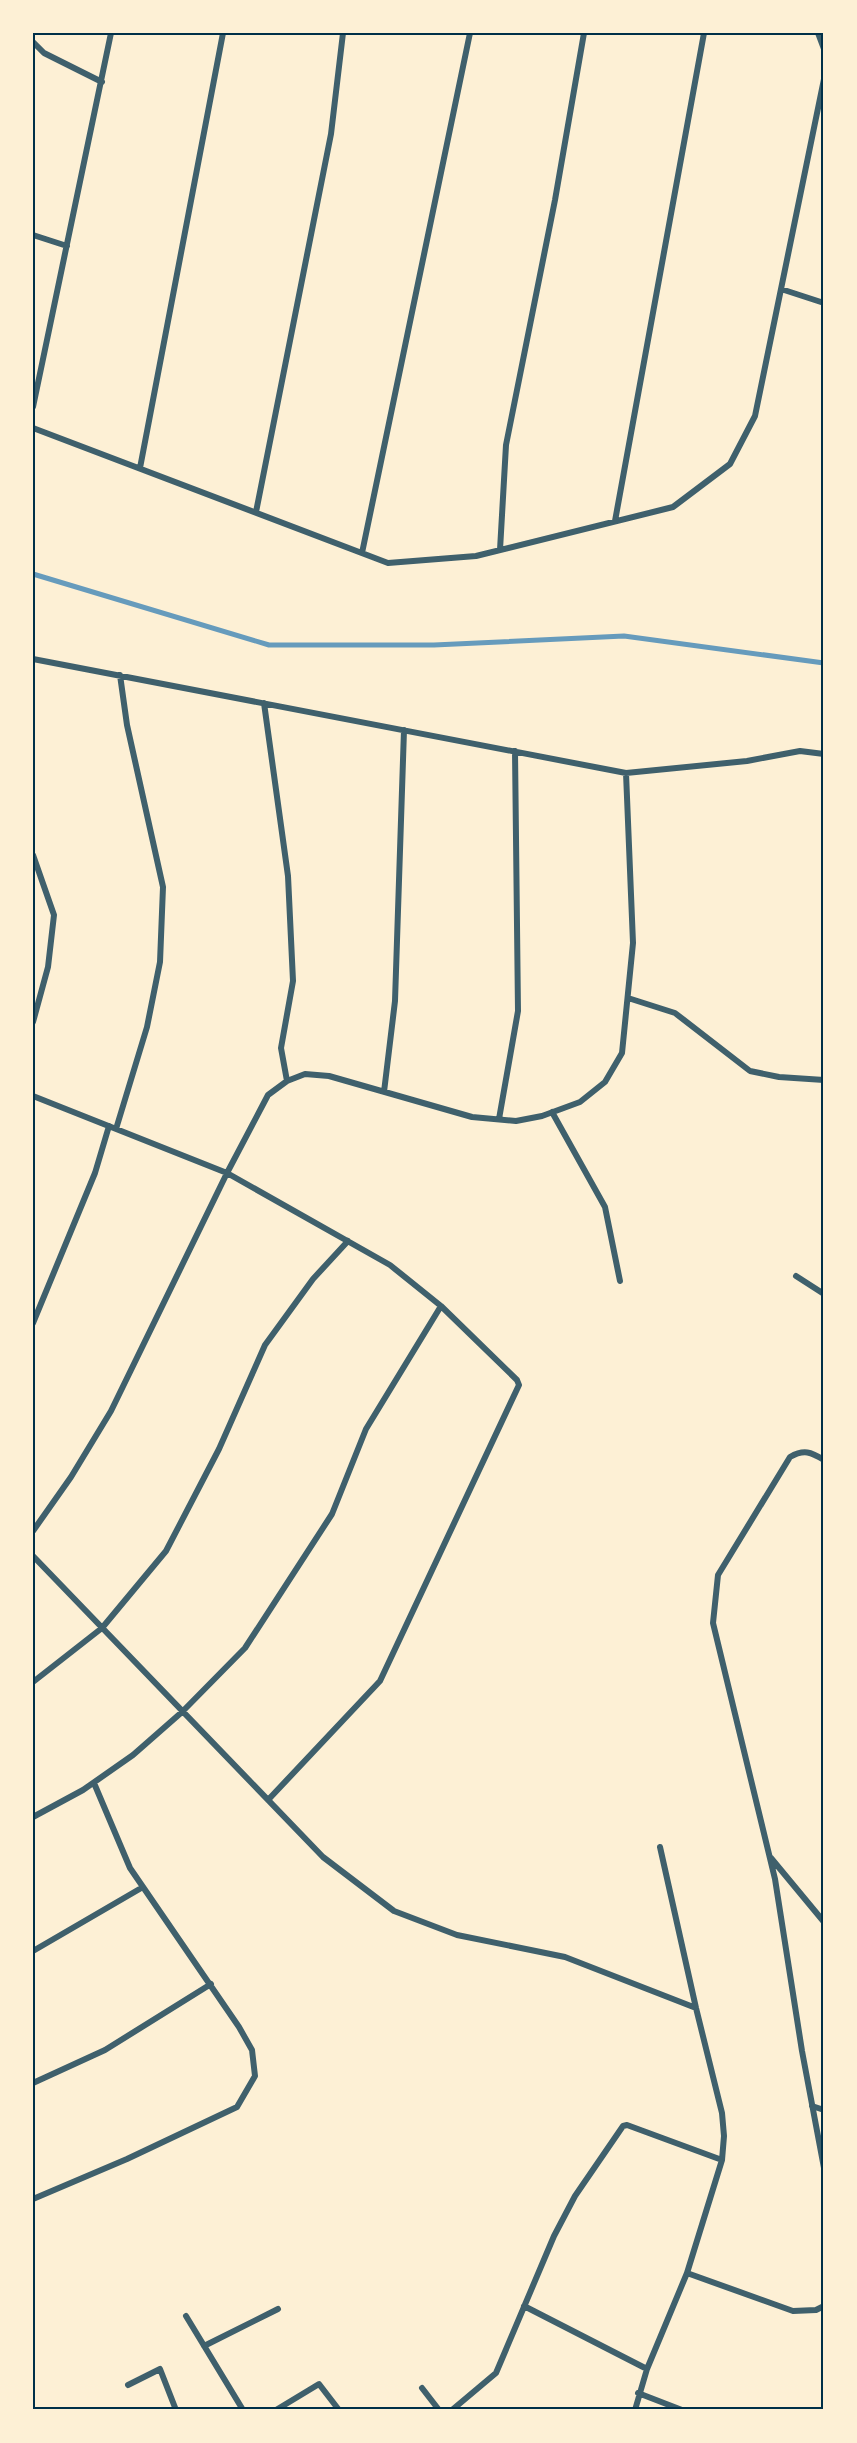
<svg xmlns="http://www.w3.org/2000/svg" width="857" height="2443" font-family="'Noto Sans',sans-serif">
  <rect width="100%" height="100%" fill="#fdf0d5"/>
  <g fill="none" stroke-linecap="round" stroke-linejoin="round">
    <path stroke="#669bbc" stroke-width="5" d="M33 574 269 645H434L624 636 824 663"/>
    <path stroke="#3f606c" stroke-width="6" d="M818 33 824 49
      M33 42 44 53 102 82
      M33 235 67 246
      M781 289 824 303
      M33 407 111 33
      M33 428 388 563 476 556 673 507 730 464 755 416 824 79
      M140 468 223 33
      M256 512 331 134 343 33
      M615 521 704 33
      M500 550 506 445 555 200 584 33
      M362 553 470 33
      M33 659 626 773 747 761 800 751 824 754
      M264 703 288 876 293 981 281 1048 287 1081
      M33 855 54 915 48 967 33 1022
      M628 998 675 1013 750 1071 779 1077 824 1080
      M384 1092 395 1001 404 730
      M33 1096 227 1173 390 1265 441 1306 517 1380 519 1385 380 1681 268 1800
      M552 1112 605 1207 620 1281
      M499 1119 518 1011 515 751
      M116 1129 147 1027 160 962 163 887 127 725 120 675
      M796 1276 824 1294
      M33 1323 95 1173 109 1126
      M824 1460C811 1452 804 1449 790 1457L718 1575 713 1623 775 1879 802 2051 824 2168
      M33 1531 71 1477 111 1411 227 1173 268 1095 287 1081 305 1074 329 1076 472 1117 516 1121 542 1116 580 1102 605 1082 622 1053 633 943 626 773
      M33 1556 323 1857 394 1911 457 1935 565 1957 696 2008
      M33 1682 102 1628 166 1551 219 1449 265 1345 313 1279 348 1241
      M33 1817 83 1790 133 1755 182 1712 245 1648 332 1514 366 1429 441 1306
      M771 1858 824 1922
      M33 1951 143 1887
      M33 2083 105 2050 211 1984
      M812 2106 824 2110
      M33 2199 127 2159 237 2107 255 2076 252 2050 239 2027 130 1868 94 1783
      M687 2273 793 2311 816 2310 824 2306
      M524 2306 647 2369
      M186 2316 243 2410
      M204 2346 278 2309
      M128 2385 160 2369 176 2410
      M422 2388 439 2410
      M638 2393 682 2410
      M276 2410 319 2384 339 2410
      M452 2410 496 2373 554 2236 575 2196 623 2126 627 2125 722 2160
      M635 2410 647 2369 687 2273 722 2160 724 2136 722 2113 696 2008 660 1847"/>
  </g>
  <rect width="857" height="2443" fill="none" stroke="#fdf0d5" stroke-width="69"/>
  <rect x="34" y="34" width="788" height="2374" fill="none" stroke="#003049" stroke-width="2"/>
</svg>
